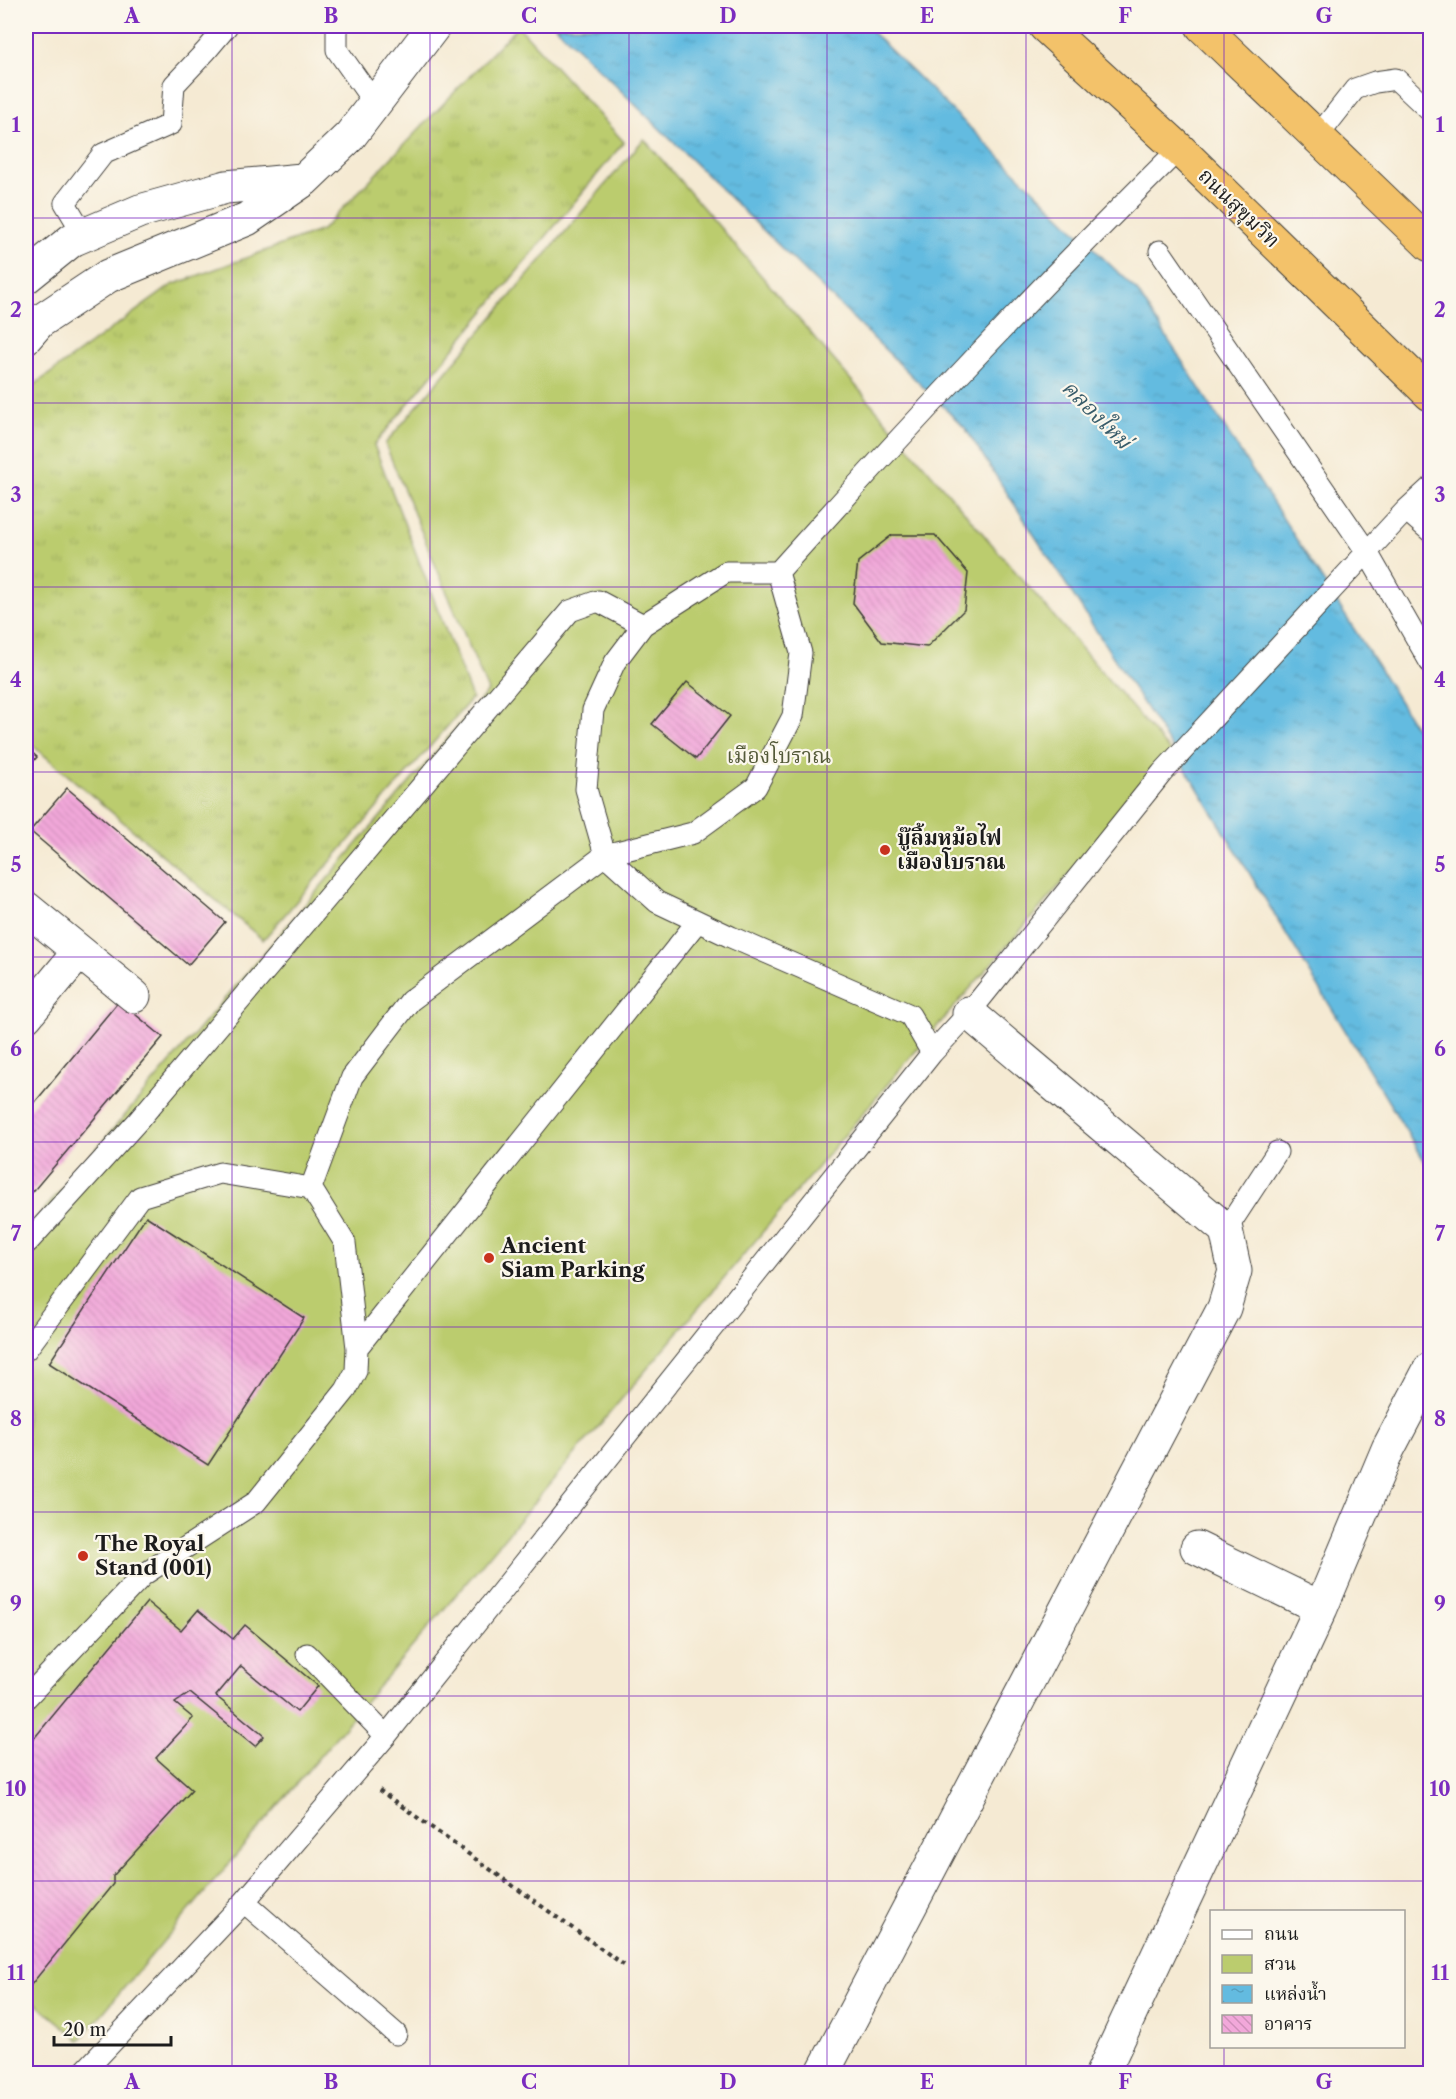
<svg xmlns="http://www.w3.org/2000/svg" width="1456" height="2099" font-family="'Libre Caslon Text','Noto Serif Thai',serif">
  <defs>
    <pattern id="grass-tufts" width="24" height="20" patternUnits="userSpaceOnUse" patternTransform="scale(1.5)"><rect width="24" height="20" fill="#bbcc6e"/><path d="M3 7l-1-3M5 7V3M7 7l1-3M15 17l-1-3M17 17v-4M19 17l1-3" fill="none" stroke="#a0af5f"/></pattern>
    <pattern id="water-ripples" width="26" height="14" patternUnits="userSpaceOnUse" patternTransform="scale(1.5)"><rect width="26" height="14" fill="#63bbe0"/><path d="M2 4q2-2 4 0t4 0M15 11q2-2 4 0t4 0" fill="none" stroke="#55a0c0"/></pattern>
    <pattern id="building-back-hatch" width="6" height="6" patternUnits="userSpaceOnUse" patternTransform="scale(1.5)"><rect width="6" height="6" fill="#f2a8da"/><path d="M-1 5l2 2M0 0l6 6M5-1l2 2" fill="none" stroke="#cf90ba"/></pattern>
  </defs>
  <rect width="100%" height="100%" fill="#fbf7ec"/>
  <filter id="ink" filterUnits="userSpaceOnUse"><feTurbulence type="fractalNoise" baseFrequency=".0167" numOctaves="2"/><feDisplacementMap in="SourceGraphic" scale="12" xChannelSelector="R" yChannelSelector="G"/><feConvolveMatrix kernelMatrix="1 2 1 2 8 2 1 2 1" color-interpolation-filters="sRGB"/></filter>
  <filter id="wash" filterUnits="userSpaceOnUse"><feTurbulence type="fractalNoise" baseFrequency=".008" numOctaves="4" result="noise"/><feDisplacementMap in="SourceGraphic" scale="24" xChannelSelector="R" yChannelSelector="G"/><feGaussianBlur stdDeviation="1.35" result="paint"/><feColorMatrix in="noise" values="0 0 0 0 0 0 0 0 0 0 0 0 0 0 0 0 0 1.4 0 .05"/><feComposite in="paint" operator="in"/></filter>
  <g filter="url(#wash)">
    <rect width="100%" height="100%" fill="#f5ead3"/>
    <path fill="url(#grass-tufts)" stroke="#6c7445" stroke-width="1.5" d="M518 26 624 142 374 445 472 698 263 940 26 740V391L172 285 322 230Z"/>
    <path fill="#bbcc6e" stroke="#6c7445" stroke-width="1.5" d="M644 139 1173 755 908 1060 80 2040 26 1995V1231L488 691 385 444Z"/>
    <path fill="url(#water-ripples)" stroke="#406c7e" stroke-width="1.5" d="M555 26H866L1137 291 1379 668 1430 751V1170L1194 782 965 428Z"/>
    <g id="blocks">
      <path fill="url(#building-back-hatch)" d="M892 535H935L968 573 964 610 927 647 882 642 853 603 858 562Z
        M687 682 730 716 696 759 652 724Z
        M26 747 37 757 26 770Z
        M67 788 225 922 188 965 30 831Z
        M119 1001 163 1037 30 1195 26 1191V1113Z
        M146 1216 304 1318 208 1465 49 1363Z
        M147 1602 181 1630 198 1610 233 1639 245 1625 318 1686 297 1712 241 1666 216 1696 264 1736 255 1746 190 1693 175 1703 193 1718 156 1758 192 1790 113 1876V1884L26 1991V1748Z"/>
    </g>
  </g>
  <g filter="url(#ink)">
    <use href="#blocks" fill-opacity="0" stroke="#3d3b37" stroke-width="1.5"/>
    <g fill="none" stroke-linecap="round" stroke-linejoin="round">
      <g stroke="#3d3b37" stroke-width="23">
        <path id="lane" d="M337 26V50L375 104
          M1318 136 1355 89 1375 82 1396 79 1430 111
          M84 235 65 203 103 154 171 124 174 85 206 51 227 26
          M1160 251 1367 552 1430 662
          M1406 510 1430 531
          M932 1053 910 1015 731 937 657 902 605 855 586 789 593 710 615 662 643 625 726 572H778C908 427 1040 286 1179 149
          M311 1188 352 1077 410 1001 605 855 693 833 756 787 793 716 801 653 778 572
          M1226 1230 1277 1152
          M28 1242 138 1121 570 611 598 601 643 625
          M357 1348 697 922
          M26 1350 140 1197 220 1173 311 1188 345 1243 357 1348 356 1371 346 1390 256 1502 143 1575 26 1698
          M307 1654 386 1736
          M244 1902 396 2034
          M82 2074 244 1902 386 1736 932 1053 969 1013 1162 773 1406 510 1430 488"/>
      </g>
      <g stroke="#3d3b37" stroke-width="35">
        <path id="street" d="M26 277 72 240 140 211 226 187 302 180
          M26 337 39 322 108 276 247 219 304 180 350 136 434 26
          M26 908 134 996
          M26 1016 79 952
          M1197 1548 1321 1608
          M822 2074 1224 1308 1235 1271 1226 1230 969 1013
          M1102 2074 1321 1608 1388 1449 1430 1369"/>
      </g>
      <g stroke="#3d3b37" stroke-width="35">
        <path id="highway" d="M1045 26 1179 149 1430 394
          M1202 26 1430 245"/>
      </g>
      <path stroke="#3d3b37" stroke-width="4" stroke-dasharray="4.5 4.5" stroke-linecap="butt" d="M379 1790 624 1965"/>
      <use href="#lane" stroke="#fff" stroke-width="21"/>
      <use href="#street" stroke="#fff" stroke-width="33"/>
      <use href="#highway" stroke="#f3c26a" stroke-width="33"/>
    </g>
  </g>
  <path fill="none" stroke="#7b2cbf" stroke-width="1.5" stroke-opacity="0.55" d="M232 26V2074M430 26V2074M629 26V2074M827 26V2074M1026 26V2074M1224 26V1912M26 218H1430M26 403H1430M26 587H1430M26 772H1430M26 957H1430M26 1142H1430M26 1327H1430M26 1512H1430M26 1696H1430M26 1881H1430M1224 2046V2074"/>
  <g fill="#c8321e" stroke="#fbf7ec" stroke-width="2">
    <circle cx="885" cy="850" r="6"/>
    <circle cx="489" cy="1258" r="6"/>
    <circle cx="83" cy="1556" r="6"/>
  </g>
  <g text-anchor="middle" stroke-width="4.5" stroke-linejoin="round" paint-order="stroke">
    <g font-size="21" fill="#1c1c1c" stroke="#fbf7ec">
      <text transform="translate(1239 208) rotate(44)" y="7">ถนนสุขุมวิท</text>
    </g>
    <g font-size="21" fill="#545a39" stroke="#fbf7ec">
      <text x="779" y="763">เมืองโบราณ</text>
    </g>
    <g font-size="21" font-weight="bold" fill="#1c1c1c" stroke="#fbf7ec" text-anchor="start">
      <text x="897" y="845">บู๊ลิ้มหม้อไฟ<tspan x="897" dy="24">เมืองโบราณ</tspan></text>
      <text x="501" y="1253">Ancient<tspan x="501" dy="24">Siam Parking</tspan></text>
      <text x="95" y="1551">The Royal<tspan x="95" dy="24">Stand (001)</tspan></text>
    </g>
    <g font-size="22" font-style="italic" fill="#385c6a" stroke="#fbf7ec">
      <text transform="translate(1097 414) rotate(45)" y="8">คลองใหม่</text>
    </g>
  </g>
  <rect width="1456" height="2099" fill="none" stroke="#fbf7ec" stroke-width="66"/>
  <rect x="1210" y="1910" width="195" height="138" fill="#fbf7ec" stroke="#a29f99" stroke-width="1.5"/>
  <rect x="1222" y="1930" width="30" height="9" fill="#ffffff" stroke="#a29f99" stroke-width="1.5"/>
  <text x="1264" y="1940" font-size="18" fill="#1c1c1c">ถนน</text>
  <rect x="1222" y="1955" width="30" height="18" fill="#bbcc6e" stroke="#a29f99" stroke-width="1.5"/>
  <text x="1264" y="1970" font-size="18" fill="#1c1c1c">สวน</text>
  <rect x="1222" y="1985" width="30" height="18" fill="url(#water-ripples)" stroke="#a29f99" stroke-width="1.5"/>
  <text x="1264" y="2000" font-size="18" fill="#1c1c1c">แหล่งน้ำ</text>
  <rect x="1222" y="2015" width="30" height="18" fill="url(#building-back-hatch)" stroke="#a29f99" stroke-width="1.5"/>
  <text x="1264" y="2030" font-size="18" fill="#1c1c1c">อาคาร</text>
  <path d="M54 2036v9h117v-9" fill="none" stroke="#1c1c1c" stroke-width="3"/>
  <text x="63" y="2036" font-size="18" fill="#1c1c1c" stroke="#fbf7ec" stroke-width="4.5" paint-order="stroke">20 m</text>
  <rect x="33" y="33" width="1390" height="2033" fill="none" stroke="#7b2cbf" stroke-width="2"/>
  <g font-size="20" text-anchor="middle" font-weight="bold" fill="#7b2cbf">
    <text x="132" y="23">A</text>
    <text x="331" y="23">B</text>
    <text x="529" y="23">C</text>
    <text x="728" y="23">D</text>
    <text x="927" y="23">E</text>
    <text x="1125" y="23">F</text>
    <text x="1324" y="23">G</text>
    <text x="16" y="132">1</text>
    <text x="1440" y="132">1</text>
    <text x="16" y="317">2</text>
    <text x="1440" y="317">2</text>
    <text x="16" y="502">3</text>
    <text x="1440" y="502">3</text>
    <text x="16" y="687">4</text>
    <text x="1440" y="687">4</text>
    <text x="16" y="872">5</text>
    <text x="1440" y="872">5</text>
    <text x="16" y="1056">6</text>
    <text x="1440" y="1056">6</text>
    <text x="16" y="1241">7</text>
    <text x="1440" y="1241">7</text>
    <text x="16" y="1426">8</text>
    <text x="1440" y="1426">8</text>
    <text x="16" y="1611">9</text>
    <text x="1440" y="1611">9</text>
    <text x="16" y="1796">10</text>
    <text x="1440" y="1796">10</text>
    <text x="16" y="1980">11</text>
    <text x="1440" y="1980">11</text>
    <text x="132" y="2089">A</text>
    <text x="331" y="2089">B</text>
    <text x="529" y="2089">C</text>
    <text x="728" y="2089">D</text>
    <text x="927" y="2089">E</text>
    <text x="1125" y="2089">F</text>
    <text x="1324" y="2089">G</text>
  </g>
</svg>
